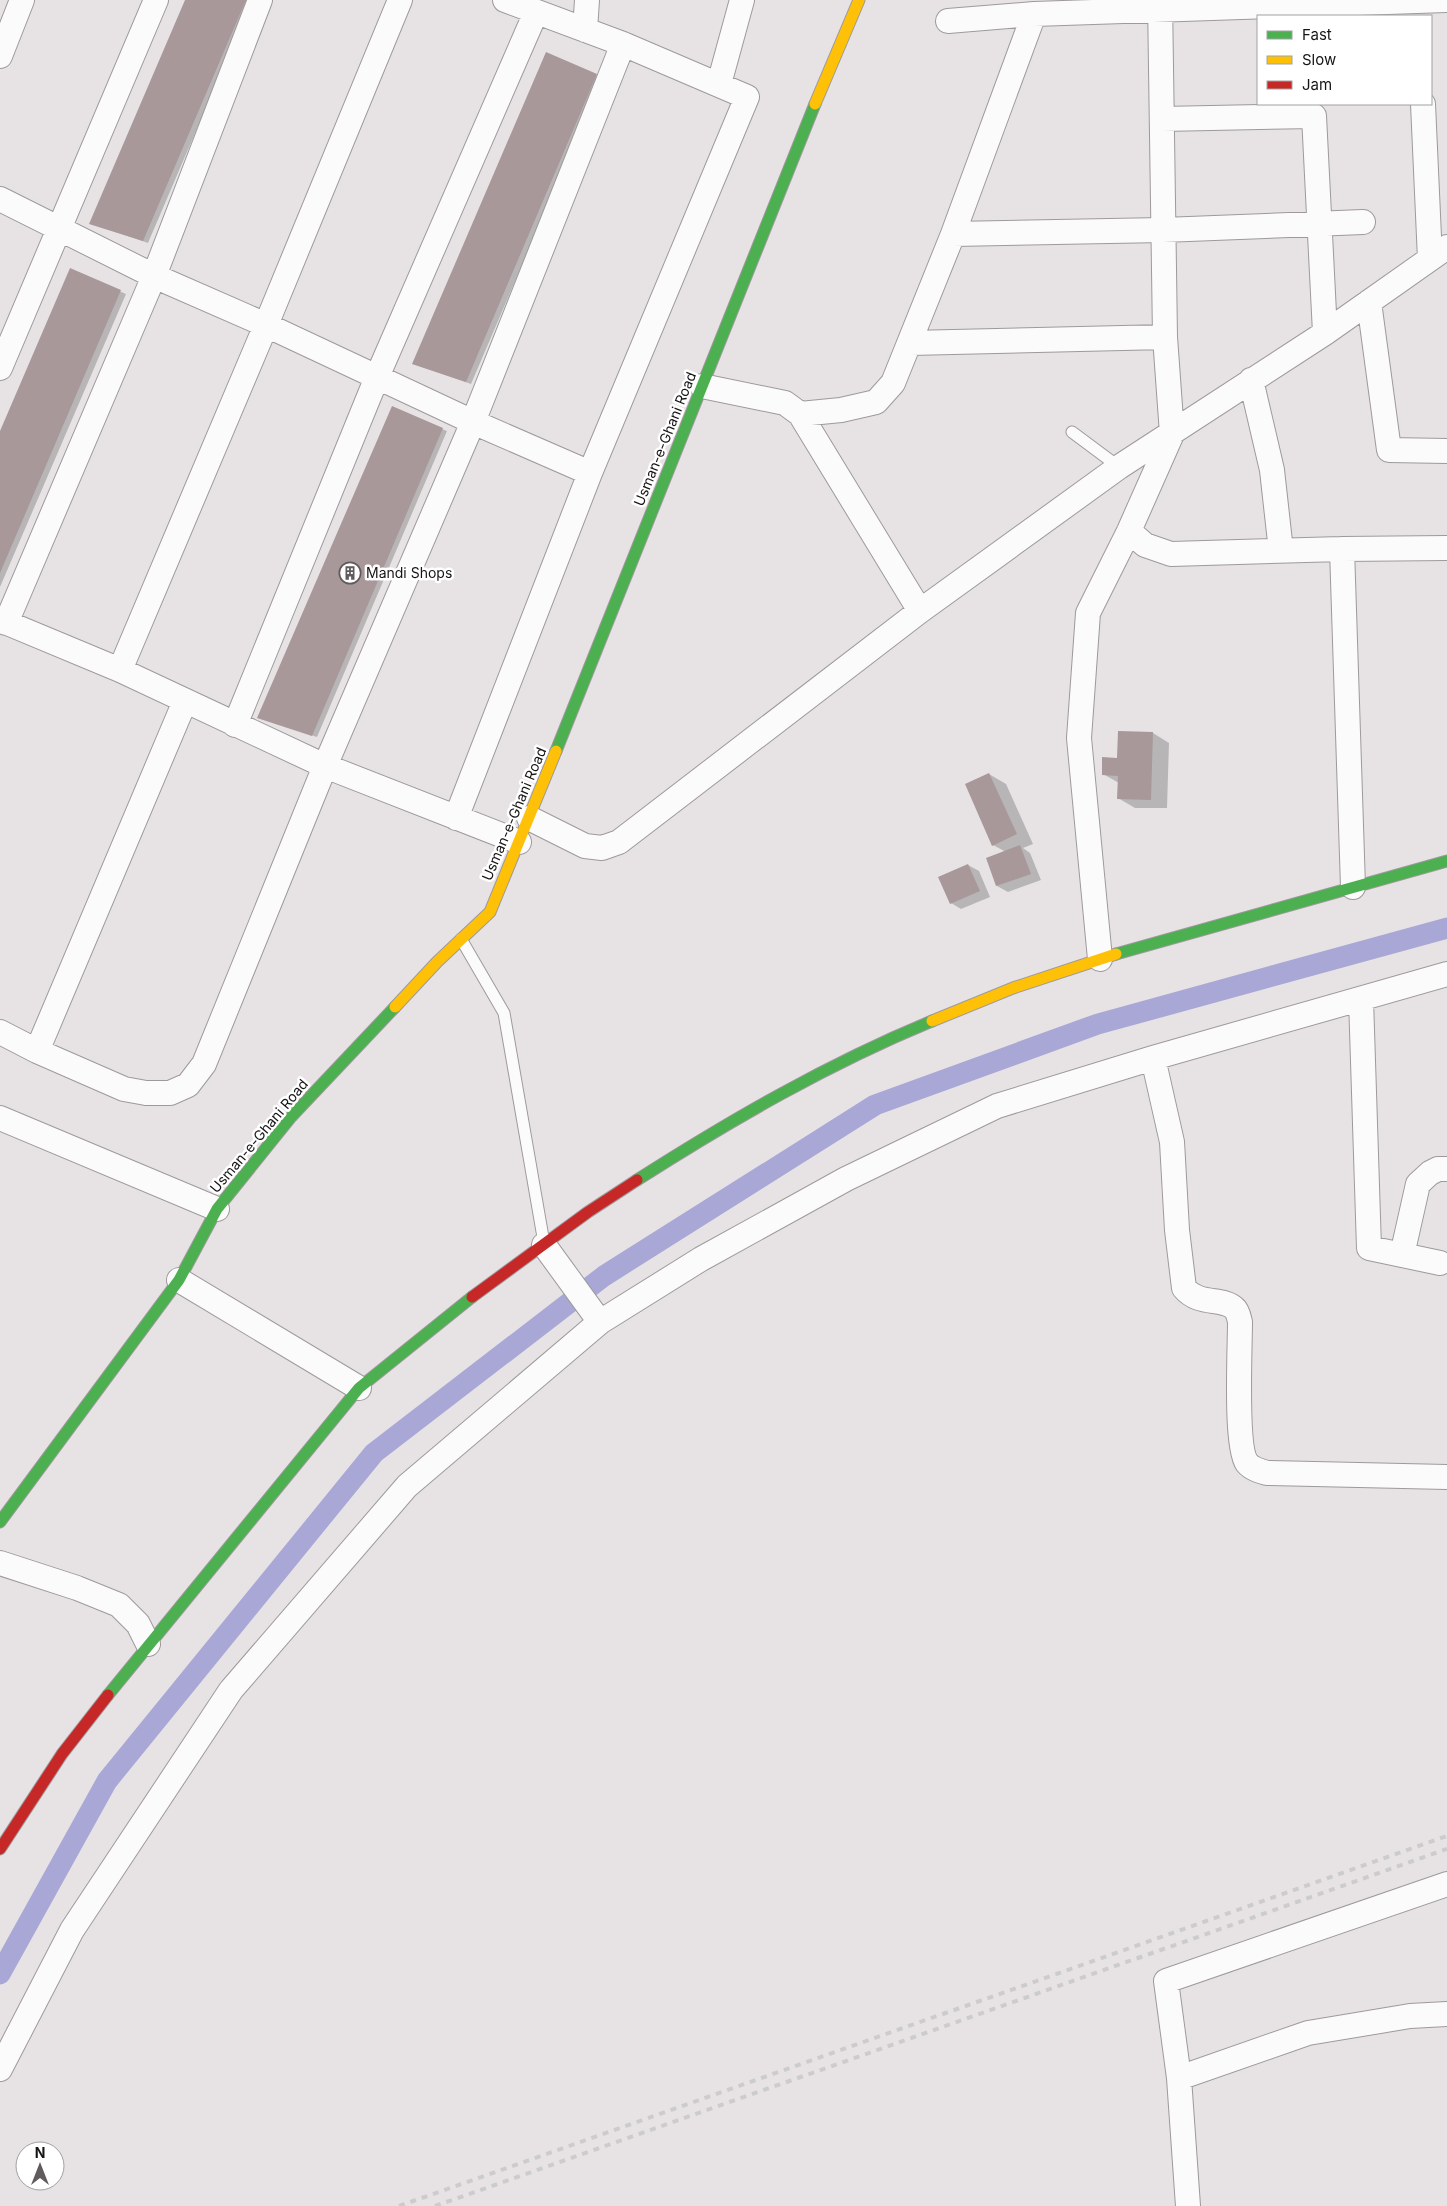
<svg xmlns="http://www.w3.org/2000/svg" width="1447" height="2206" font-family="Inter,sans-serif">
  <rect width="100%" height="100%" fill="#e7e3e5"/>
  <path fill="#0003" d="M186 0H252L148 243 90 223Z
    M547 54 602 78 471 384 413 364Z
    M71 270 126 294 0 587V434Z
    M442 429 447 431 317 737 259 718Z
    M1153 733 1169 743 1167 808H1135L1118 798 1119 783 1103 774Z
    M989 774 1006 784 1033 844 1023 848 1030 853 1041 880 1008 892 997 886 988 858 1006 852 993 845Z
    M968 865 979 871 990 897 961 909 951 903Z"/>
  <g fill="none" stroke-linecap="round" stroke-linejoin="round">
    <path stroke="#a9a7d6" stroke-width="21" d="M0 1974 107 1781 374 1453 604 1276 875 1105 1098 1024 1447 928"/>
  </g>
  <path fill="#a89899" d="M185 0H246L143 241 89 224Z
    M546 52 597 74 466 382 412 364Z
    M70 268 121 290 0 573V431Z
    M392 406 443 428 312 736 257 718Z
    M1118 731 1153 732 1151 800 1117 799 1118 776 1102 775V757L1117 758Z
    M989 773 1017 834 992 846 965 784Z
    M1020 845 1031 874 996 886 986 858Z
    M968 864 980 891 950 904 938 877Z"/>
  <g fill="none" stroke-linecap="round" stroke-linejoin="round">
    <g stroke="#9e9a9c" stroke-width="13">
      <path id="lane" d="M1072 432 1119 467
        M461 939 504 1013 544 1243"/>
    </g>
    <g stroke="#9e9a9c" stroke-width="26">
      <path id="street" d="M948 21 1034 14 1447 0
        M585 30 587 0
        M0 56 22 0
        M719 84 742 0
        M1423 104 1430 259
        M1162 119 1314 116 1325 333
        M0 199 154 276 266 325 473 422 590 473
        M953 234 1163 230 1363 222
        M1369 302 1389 450 1447 451
        M910 343 1165 337
        M0 368 156 0
        M1251 380 1272 470 1281 551
        M702 386 785 403 800 414 920 611
        M800 414 841 410 876 402 893 383 953 234 1034 14
        M1129 531 1145 545 1171 554 1342 549 1447 548
        M1342 549 1353 887
        M0 620 120 670 325 766 519 842
        M6 623 154 276 260 0
        M120 670 266 325 400 0
        M235 725 377 377 536 12
        M456 818 590 473 747 97 623 44 505 0
        M529 818 585 846 602 848 619 842 920 611 1119 467 1325 333 1447 247
        M1100 959 1079 738 1088 613 1129 531 1172 434 1165 337 1160 0
        M1361 999 1369 1248 1440 1263
        M0 1032 37 1051 124 1089 146 1093H170L188 1085 204 1064 325 766 473 422 623 44
        M37 1051 185 701
        M1153 1058 1172 1142 1177 1230 1184 1288C1199 1306 1222 1297 1234 1308 1238 1311 1239 1318 1240 1322 1240 1347 1235 1447 1247 1463 1252 1469 1260 1471 1267 1473L1447 1477
        M0 1118 217 1209
        M544 1245 600 1322
        M1402 1255 1418 1184 1430 1173 1438 1169H1447
        M179 1280 359 1388
        M0 1563 77 1588 119 1605 138 1624 148 1644
        M0 2069 72 1930 231 1690 407 1486 600 1322 701 1259 846 1179 997 1106 1153 1058 1447 974
        M1179 2078 1308 2033 1410 2016 1447 2014
        M1188 2206 1179 2078 1166 1981 1447 1884"/>
    </g>
    <g stroke="#9e9a9c" stroke-width="13">
      <path id="fast" d="M556 751 815 104
        M1116 954 1447 861
        M637 1180C731 1120 828 1064 932 1021
        M0 1522 179 1280 217 1209 291 1117 395 1007
        M108 1695 359 1388 472 1297"/>
    </g>
    <g stroke="#9e9a9c" stroke-width="13">
      <path id="slow" d="M815 104 859 0
        M395 1007 437 962 490 912 556 751
        M932 1021 1013 988 1116 954"/>
    </g>
    <g stroke="#9e9a9c" stroke-width="13">
      <path id="jam" d="M472 1297 588 1212 637 1180
        M0 1849 62 1754 108 1695"/>
    </g>
    <use href="#lane" stroke="#fbfbfb" stroke-width="11"/>
    <use href="#street" stroke="#fbfbfb" stroke-width="24"/>
    <use href="#fast" stroke="#4caf50" stroke-width="11"/>
    <use href="#slow" stroke="#ffc107" stroke-width="11"/>
    <use href="#jam" stroke="#c62828" stroke-width="11"/>
    <path stroke="#cdcccc" stroke-width="4" stroke-dasharray="6 6" stroke-linecap="butt" d="M399 2206 1447 1836
      M435 2206 1447 1849"/>
  </g>
  <defs>
    <g id="building-ring" transform="scale(1.125)"><circle r="9.5" fill="#fff" stroke="#605c5e" stroke-width="1.5"/><path d="M-4-6H4V6H1V3H-1V6H-4ZM-2.5-4.3h1.7v1.8h-1.7ZM.8-4.3h1.7v1.8H.8ZM-2.5-1h1.7V.8h-1.7ZM.8-1h1.7V.8H.8Z" fill="#605c5e"/></g>
  </defs>
  <g fill-rule="evenodd">
    <use href="#building-ring" x="350" y="573"/>
  </g>
  <g text-anchor="middle" stroke-width="5" stroke-linejoin="round" paint-order="stroke">
    <g font-size="14" fill="#171416" stroke="#fff">
      <text transform="translate(665 439) rotate(-68)" y="5">Usman-e-Ghani Road</text>
      <text transform="translate(514 814) rotate(-67)" y="5">Usman-e-Ghani Road</text>
      <text transform="translate(259 1136) rotate(-50)" y="5">Usman-e-Ghani Road</text>
    </g>
    <g font-size="14" fill="#171416" stroke="#fff" text-anchor="start">
      <text x="366" y="578">Mandi Shops</text>
    </g>
  </g>
  <rect x="1257" y="15" width="175" height="90" fill="#ffffff" stroke="#a2a1a2"/>
  <rect x="1267" y="31" width="25" height="8" fill="#4caf50" stroke="#a2a1a2"/>
  <text x="1302" y="40" font-size="15" fill="#171416">Fast</text>
  <rect x="1267" y="56" width="25" height="8" fill="#ffc107" stroke="#a2a1a2"/>
  <text x="1302" y="65" font-size="15" fill="#171416">Slow</text>
  <rect x="1267" y="81" width="25" height="8" fill="#c62828" stroke="#a2a1a2"/>
  <text x="1302" y="90" font-size="15" fill="#171416">Jam</text>
  <g transform="translate(40 2166)"><circle r="24" fill="#ffffff" stroke="#a2a1a2"/>
  <path d="M0-4L9 19L0 12L-9 19Z" fill="#605c5e"/>
  <text y="-8" font-size="14" font-weight="bold" text-anchor="middle" fill="#171416">N</text>
  </g>
</svg>
